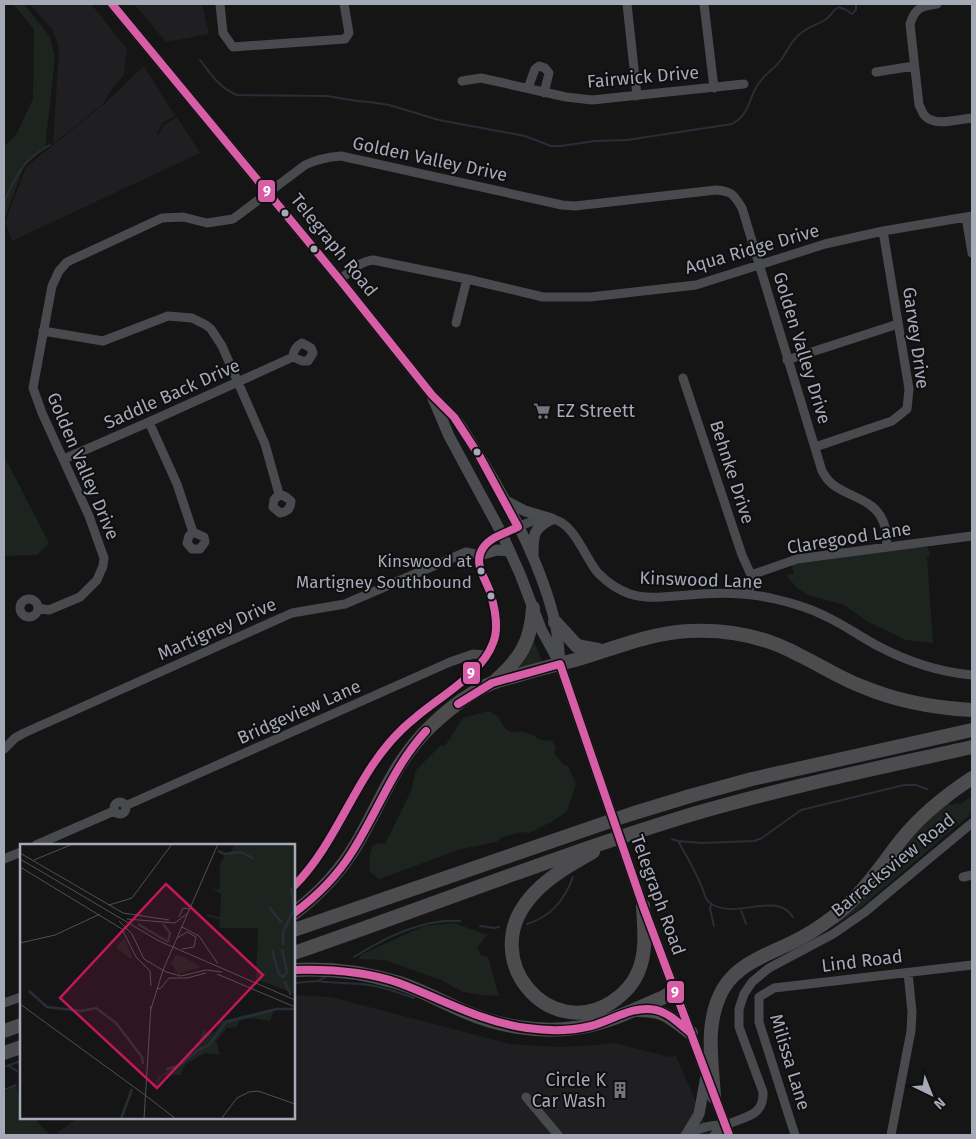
<svg xmlns="http://www.w3.org/2000/svg" width="976" height="1139" font-family="'Fira Sans',sans-serif">
  <rect width="100%" height="100%" fill="#151515"/>
  <path fill="#1f1f21" d="M30 4H91L127 49 124 75 111 90 103 104 53 144 59 48 52 29Z
    M134 4H202L209 34 166 42Z
    M144 66 175 116 162 123 157 134 158 136 164 125 177 117 200 153 12 241 5 222 26 167 104 104Z
    M294 995 331 997 510 1044 556 1047 598 1045 614 1043 669 1057 676 1056 710 1135H54L78 1118H294Z"/>
  <path fill="#1d241f" d="M13 4H24L50 37 55 57 45 148 24 166 4 220V146L16 135 33 99 34 29Z
    M4 456 49 543 37 555 4 556Z
    M924 547 928 548 930 556 927 557 933 643 906 640 868 622 844 605 808 595 798 589 786 575 794 574 791 564Z
    M533 639 542 661 515 671Z
    M488 711C505 718 498 722 507 730 513 734 521 730 527 733 539 737 537 742 552 740L556 748 554 753 564 765 568 766 576 784 567 811 551 822 529 833 522 832 502 837 496 842 461 849 379 879 370 872 369 859 372 846 378 843 385 844 411 791 416 770 441 745 445 746 463 718Z
    M972 796V813L859 909 842 921 817 935 912 837 948 802 951 805 956 803 960 804Z
    M454 923 487 935 477 948 481 955 488 957 499 996 482 995 463 992 441 980 385 960 358 959 362 954 424 926Z
    M16 1086 21 1100V1118H34L50 1135H4V1092Z"/>
  <g fill="none" stroke-linecap="round" stroke-linejoin="round">
    <path stroke="#282e37" stroke-width="2" d="M200 60C211 74 219 88 237 95L327 96 357 101 370 102 389 105 439 120 525 136 551 146H561L595 141 627 140 732 124C751 113 748 98 759 83 765 74 774 69 780 61 788 51 791 40 801 33 808 27 817 25 825 20 837 12 833 0 852 14L856 10V4
      M4 203C10 188 18 170 30 159 36 153 43 149 50 145
      M672 839 678 841C687 857 696 872 703 890 704 894 706 900 710 903 736 921 776 890 793 917
      M678 841 702 843 754 841 762 838 801 810 904 785H916L927 789
      M711 904 710 909 714 926
      M741 910 746 924
      M527 924C551 917 565 899 573 877
      M480 926 494 928 499 927
      M354 957C384 938 423 918 460 921
      M318 981C333 983 347 983 361 984 380 986 397 992 414 998
      M294 983 318 981 327 976
      M9 1066 17 1071
      M4 1067 21 1061
      M4 1090 16 1085"/>
    <path stroke="#494a4e" stroke-width="9" d="M220 4 223 33 233 47 345 39 349 33 344 4
      M627 4 637 96
      M704 4 714 88
      M937 4C921 6 915 8 910 24L919 105C921 108 922 113 925 116 935 127 959 119 972 118
      M876 72 914 66
      M462 81 481 78 566 97 592 100 744 84
      M528 88 535 69 539 66 545 68 549 73 544 93
      M966 217 972 253
      M340 280C350 271 359 262 373 260L467 279 543 297H590L696 285 825 244 883 231 972 216
      M456 323 467 279
      M43 331 103 341 168 316 192 318 206 325 211 329 222 346 265 444 279 494 286 497 291 501C291 509 287 512 280 513L273 507 274 500 279 494
      M787 360 898 324
      M683 378 742 555 751 575 749 594
      M149 422 177 484 193 532 204 537 205 542 200 549H192L187 543 189 536 193 532
      M815 447 892 421 907 409 909 389 883 231
      M64 459 149 422 293 357 302 361H308L313 353 311 348 302 343C296 346 293 350 293 357
      M751 575 797 559 972 536
      M20 608a9 9 0 1 1 18 0a9 9 0 1 1-18 0Z
      M38 608 49 610 80 597 97 580 103 566 104 558 89 516 42 413 33 388 52 286 59 271 67 262 162 218 183 217 207 223 233 219 305 165C317 159 328 157 341 156L562 205 575 206 716 190C732 191 734 195 742 208L822 471C824 474 826 478 829 481 844 498 877 496 885 527 887 533 886 540 887 546
      M4 749 15 738 24 733 292 613 345 604 466 552 480 555
      M114 808a6 6 0 1 1 12 0a6 6 0 1 1-12 0Z
      M125 806 450 662 473 654 487 655
      M36 845 114 811
      M4 859 21 852
      M963 877 972 875
      M294 886C312 867 327 846 340 823 355 795 369 766 391 741 404 727 419 714 434 703 456 687 481 672 492 646 500 629 497 610 490 594 485 579 473 564 483 548 491 537 507 531 520 526 530 522 541 517 552 519 574 522 585 558 598 573 607 582 618 590 630 594 649 600 669 596 688 595 717 592 746 592 775 599 792 603 810 608 825 616 843 624 859 636 876 645 906 661 938 672 972 675
      M4 1003 21 997
      M526 1097 558 1135
      M685 1135C699 1129 710 1124 725 1125
      M714 1135C718 1132 722 1127 727 1125 744 1116 764 1117 763 1092L739 1027V1009L744 994 752 982 769 968 833 934 865 912 972 823
      M795 1135 759 1022V997L774 988 972 965
      M891 1135 911 1031 912 1012 908 973"/>
    <path stroke="#4b4c50" stroke-width="11" d="M112 4 340 280 432 395 454 417 462 428C499 486 539 555 555 622 558 636 559 650 560 664
      M432 396 449 436 502 534 520 574 541 629 560 664 643 906 729 1135
      M504 500 525 511 552 519
      M480 555 497 550 510 551
      M533 555C533 535 533 528 552 519
      M687 1134 699 1114 706 1076"/>
    <path stroke="#4c4c4f" stroke-width="14" d="M555 622 577 646 598 650
      M496 680C521 658 531 641 533 608
      M593 852C570 865 546 878 529 899 478 961 550 1042 612 1002 624 994 634 983 639 970 647 950 644 927 643 906
      M294 913C319 894 340 872 356 845 382 801 394 761 432 725 449 709 471 692 492 683 500 680 508 678 516 676 535 670 555 665 575 660 613 649 649 633 689 631 727 629 766 637 799 655 820 665 840 678 861 686 896 701 934 708 972 710
      M294 930 631 814 690 796 752 779 972 730
      M294 953C427 907 558 855 693 814 785 787 879 768 972 747
      M294 970C328 968 362 972 396 982 420 989 442 1002 466 1012 498 1026 539 1033 574 1028 605 1025 635 1009 664 997L674 990
      M638 1010C665 1010 669 1017 691 1033
      M4 1031 21 1025
      M4 1053 21 1047
      M714 1097C712 1061 704 1023 723 989 738 964 766 955 791 943 806 936 820 927 833 917 861 897 880 867 901 840 921 815 946 795 972 778"/>
    <g stroke="#0f0f11" stroke-width="11">
      <path id="bus-1" d="M112 4 340 280 432 395 454 417 480 457 518 527C506 533 490 537 483 548 472 564 487 580 491 595 495 609 499 629 493 643 482 674 439 697 415 718 406 725 398 733 390 742 352 786 335 845 294 886
        M458 704 492 683 560 664 643 906 729 1135
        M294 913C317 896 337 876 352 852 378 811 393 767 426 731
        M294 970C330 969 365 971 399 983 442 999 481 1022 527 1028 548 1031 571 1031 591 1026 613 1020 633 1005 656 1010 670 1013 680 1025 691 1033"/>
    </g>
    <use href="#bus-1" stroke="#d85da7" stroke-width="8"/>
  </g>
  <defs>
    <g id="supermarket-bare" transform="scale(1.35)"><path d="M-6-5.5h2.5l.6 2H6L4.5 2H-2.5L-4.4-4H-6ZM-1.5 3.2a1.3 1.3 0 1 0 .1 0ZM3 3.2a1.3 1.3 0 1 0 .1 0Z" fill="#73757e" stroke="#0f0f11" stroke-width="2.5" paint-order="stroke"/></g>
    <g id="building-bare" transform="scale(1.35)"><path d="M-4-6H4V6H1V3H-1V6H-4ZM-2.5-4.3h1.7v1.8h-1.7ZM.8-4.3h1.7v1.8H.8ZM-2.5-1h1.7V.8h-1.7ZM.8-1h1.7V.8H.8Z" fill="#73757e" stroke="#0f0f11" stroke-width="2.5" paint-order="stroke"/></g>
  </defs>
  <g fill-rule="evenodd">
    <use href="#supermarket-bare" x="542" y="411"/>
    <use href="#building-bare" x="620" y="1090"/>
  </g>
  <g fill="#a6a9b6" stroke="#0f0f11" stroke-width="2">
    <circle cx="285" cy="213" r="4.5"/>
    <circle cx="314" cy="249" r="4.5"/>
    <circle cx="477" cy="452" r="4.5"/>
    <circle cx="481" cy="571" r="4.5"/>
    <circle cx="491" cy="596" r="4.5"/>
  </g>
  <g text-anchor="middle" stroke-width="4" stroke-linejoin="round" paint-order="stroke">
    <g font-size="17" fill="#a6a9b6" stroke="#0f0f11" text-anchor="end">
      <text x="472" y="567">Kinswood at<tspan x="472" dy="21">Martigney Southbound</tspan></text>
    </g>
    <g font-size="18" fill="#a6a9b6" stroke="#0f0f11">
      <text transform="translate(643 77) rotate(-5)" y="6">Fairwick Drive</text>
      <text transform="translate(430 159) rotate(12)" y="6">Golden Valley Drive</text>
      <text transform="translate(334 245) rotate(51)" y="6">Telegraph Road</text>
      <text transform="translate(752 249) rotate(-16)" y="6">Aqua Ridge Drive</text>
      <text transform="translate(916 338) rotate(82)" y="6">Garvey Drive</text>
      <text transform="translate(802 348) rotate(73)" y="6">Golden Valley Drive</text>
      <text transform="translate(172 394) rotate(-24)" y="6">Saddle Back Drive</text>
      <text transform="translate(83 466) rotate(67)" y="6">Golden Valley Drive</text>
      <text transform="translate(732 472) rotate(72)" y="6">Behnke Drive</text>
      <text transform="translate(849 538) rotate(-9)" y="6">Claregood Lane</text>
      <text transform="translate(701 580) rotate(2)" y="6">Kinswood Lane</text>
      <text transform="translate(217 629) rotate(-24)" y="6">Martigney Drive</text>
      <text transform="translate(299 712) rotate(-24)" y="6">Bridgeview Lane</text>
      <text transform="translate(893 865) rotate(-39)" y="6">Barracksview Road</text>
      <text transform="translate(658 895) rotate(70)" y="6">Telegraph Road</text>
      <text transform="translate(862 961) rotate(-7)" y="6">Lind Road</text>
      <text transform="translate(790 1062) rotate(73)" y="6">Milissa Lane</text>
    </g>
    <g font-size="18" fill="#a6a9b6" stroke="#0f0f11" text-anchor="start">
      <text x="556" y="417">EZ Streett</text>
      <text x="606" y="1086" text-anchor="end">Circle K<tspan x="606" dy="21">Car Wash</tspan></text>
    </g>
  </g>
  <g transform="translate(20 844)">
    <rect width="275" height="275" fill="#151515"/>
    <path d="M216 0H275V150L236 135 238 84H200L199 75 187 73V70L200 73 201 50 190 43 198 46 200 43V20L205 12 201 10 210 8ZM104 94 112 112 111 115 96 104ZM156 111 162 112 181 123 158 130 151 119ZM255 164 250 177 232 174 220 176 217 183 207 184 196 197 200 211 185 209 165 221 161 231H143L135 243 137 234 171 211 178 202 183 186 190 190 196 187 200 177Z" fill="#1d241f"/>
    <path fill="none" stroke="#282e37" stroke-width="2.5" d="M198 7 205 10 221 8 234 15M249 63 262 79M118 80 148 98M143 80 150 89 148 98M263 101V89L274 64 271 44M252 106 259 130 263 133 267 128 262 105M264 137 271 151M9 147 27 163 61 167 76 164 96 179 122 213 123 220M146 225 159 222 178 206 189 201 206 178 257 165H275M101 275 112 245"/>
    <path fill="none" stroke="#4f5055" stroke-width="1" d="M0 9 103 69 149 76M0 15 139 97 275 156M14 16 53 0M0 23 102 85 116 113 130 127 131 142M89 61 112 54 152 0M159 73 163 64 169 65M107 75 155 79 168 69M99 77 112 90 124 115 146 128 161 132 186 126 202 128M162 83 179 92 198 120M157 94 167 88 176 93 174 103 162 105M0 99 35 91 80 70M197 130 275 163M137 145 141 144 149 134H167L186 129M0 160 125 251M131 165 143 126 198 0M125 251 156 275M124 275 131 162M201 275 217 254 229 248 238 247 275 260"/>
    <path fill="#c2185b" fill-opacity="0.15" stroke="#c2185b" stroke-width="2.5" d="M146 40 243 131 137 244 40 154Z"/>
    <rect width="275" height="275" fill="none" stroke="#a6a9b6" stroke-width="2.5"/>
  </g>
  <g stroke="#0f0f11" stroke-width="2">
    <rect x="257" y="179" width="19" height="24" rx="5" fill="#d85da7"/>
    <rect x="462" y="661" width="19" height="24" rx="5" fill="#d85da7"/>
    <rect x="666" y="980" width="19" height="24" rx="5" fill="#d85da7"/>
  </g>
  <g font-size="14" text-anchor="middle" font-weight="bold" fill="#fff">
    <text x="267" y="196">9</text>
    <text x="471" y="678">9</text>
    <text x="675" y="997">9</text>
  </g>
  <rect width="976" height="1139" fill="none" stroke="#a6a9b6" stroke-width="10"/>
  <g transform="translate(931 1094) rotate(137)" stroke="#0f0f11" stroke-width="4" paint-order="stroke">
  <path d="M0-4L9 19L0 12L-9 19Z" fill="#a6a9b6"/>
  <text y="-8" font-size="14" font-weight="bold" text-anchor="middle" fill="#a6a9b6">N</text>
  </g>
</svg>
